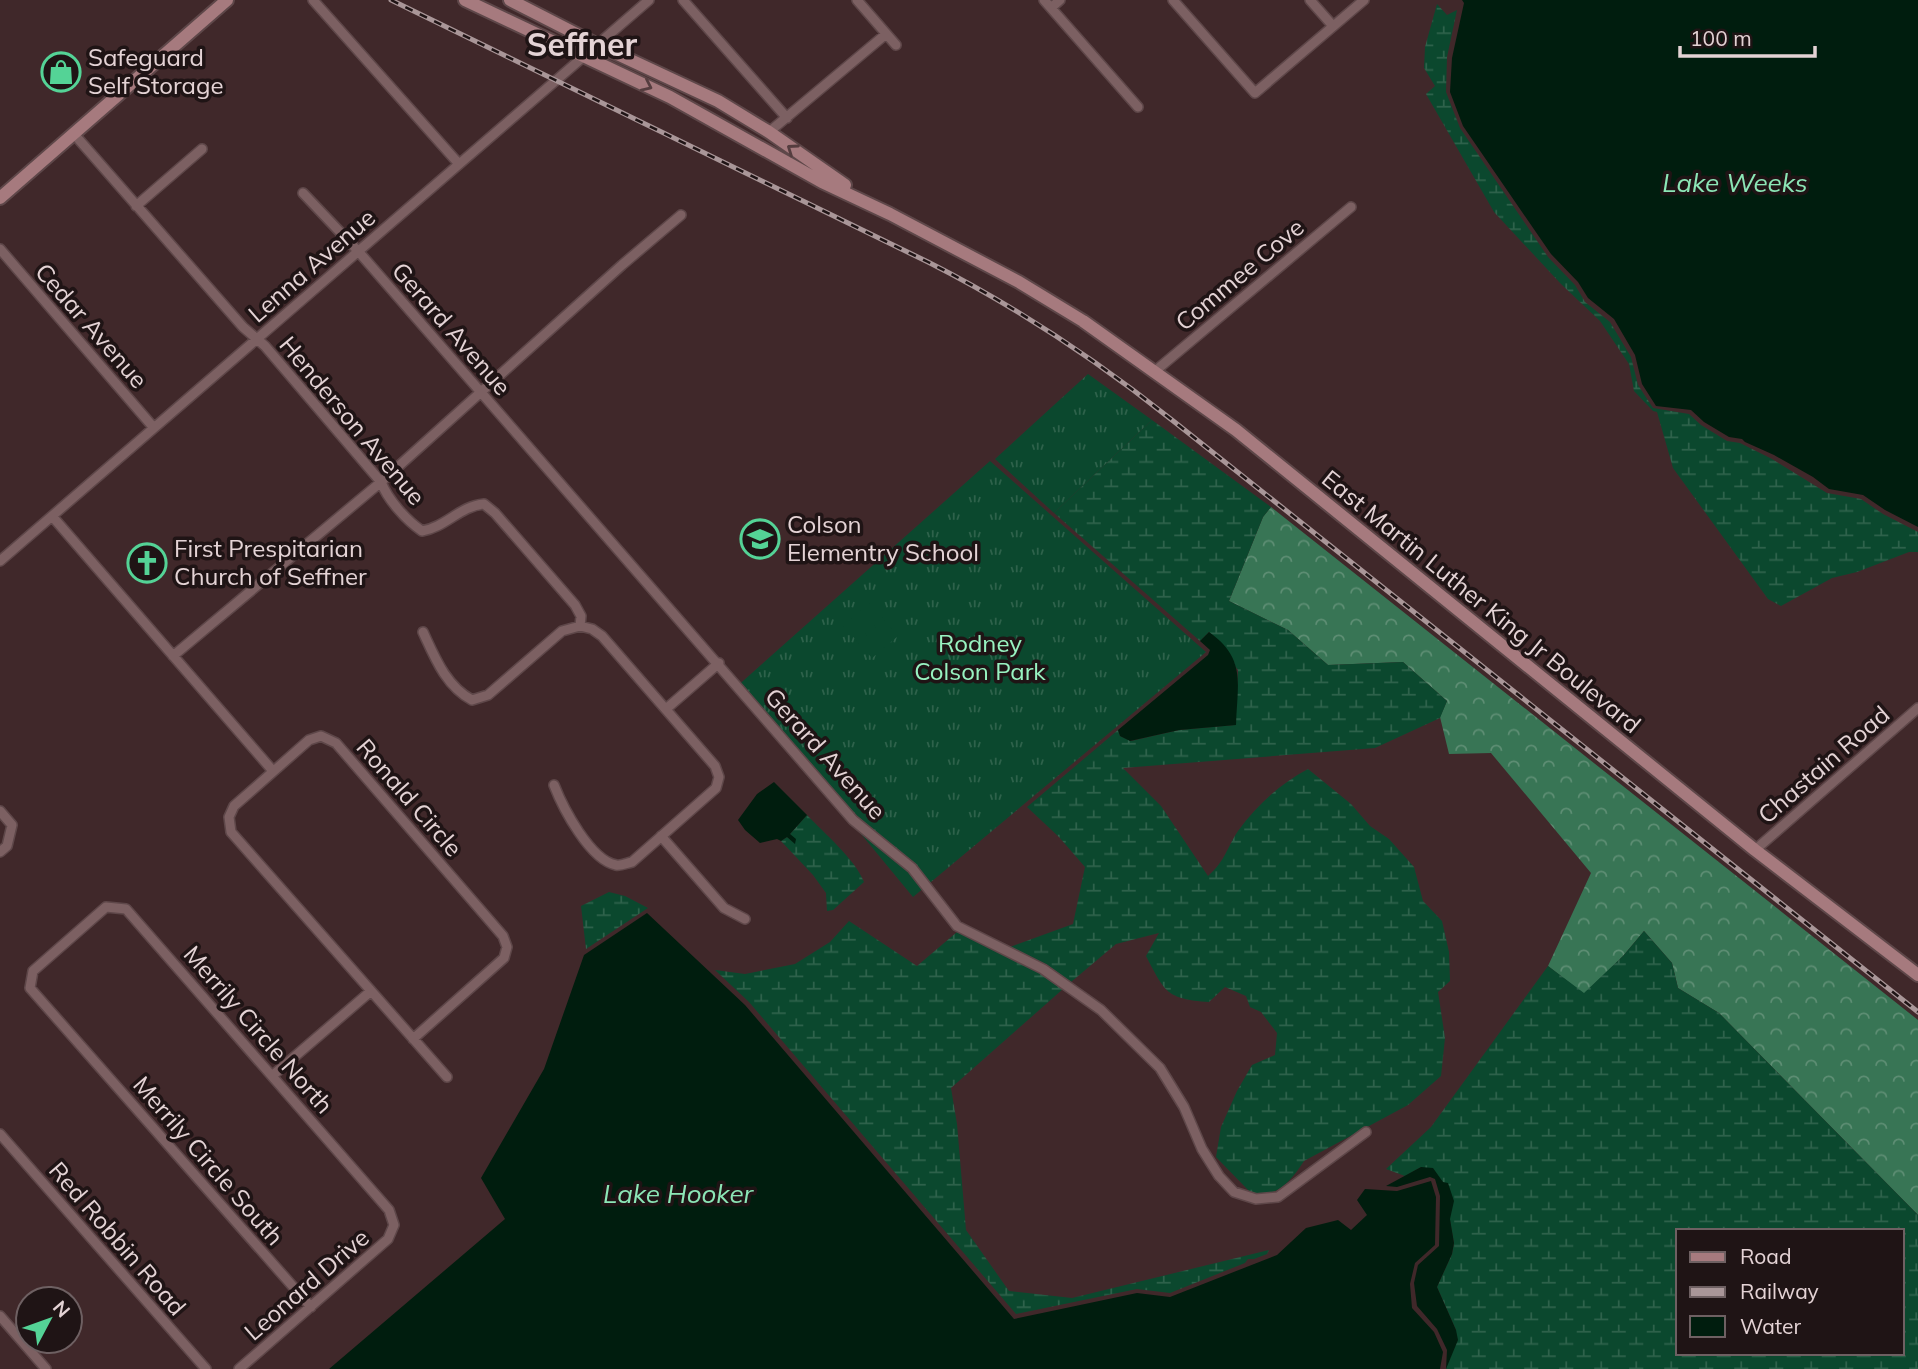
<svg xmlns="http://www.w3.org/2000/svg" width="1918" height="1369" font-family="Mulish,sans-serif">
  <defs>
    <pattern id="grass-tufts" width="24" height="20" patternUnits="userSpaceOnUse" patternTransform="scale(1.75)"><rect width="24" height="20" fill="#0b482e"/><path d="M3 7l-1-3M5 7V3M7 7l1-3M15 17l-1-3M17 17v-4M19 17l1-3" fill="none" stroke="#2e624b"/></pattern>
    <pattern id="forest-crowns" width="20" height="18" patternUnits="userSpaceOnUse" patternTransform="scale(1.75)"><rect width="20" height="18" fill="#387555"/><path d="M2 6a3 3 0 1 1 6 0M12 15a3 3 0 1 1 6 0" fill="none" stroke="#5e8e74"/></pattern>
    <pattern id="wetland-marsh" width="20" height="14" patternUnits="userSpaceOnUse" patternTransform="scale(1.75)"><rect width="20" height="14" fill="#0b482e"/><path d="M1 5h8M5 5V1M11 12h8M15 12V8" fill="none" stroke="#2e624b"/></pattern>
  </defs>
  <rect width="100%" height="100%" fill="#40282a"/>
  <path fill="url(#grass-tufts)" d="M1088 374 1152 420 1054 513 995 459Z
    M990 461 1206 652 913 897 819 783 734 689Z"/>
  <path fill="url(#forest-crowns)" d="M1271 507 1918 1020V1215L1719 1013 1678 988 1672 963 1644 931 1623 956 1584 994 1548 966 1591 873 1491 753 1449 754 1440 717 1447 701 1403 662 1328 665 1288 630 1229 601 1263 517Z"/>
  <path fill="url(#wetland-marsh)" fill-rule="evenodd" d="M1437 4 1447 15 1457 10 1447 57 1446 92 1460 128 1548 257 1575 285 1585 302 1610 322 1631 357 1638 385 1653 408 1689 414 1701 425 1727 441 1740 443 1772 459 1827 493 1861 499 1883 514 1918 532V552H1909L1857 572 1832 578 1781 606 1768 599 1673 468 1657 412 1653 411 1634 391 1629 364 1600 321 1561 284 1494 212 1426 94 1435 86 1424 68 1425 47Z
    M1152 420 1271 507 1263 517 1229 601 1288 630 1328 665 1403 662 1447 701 1440 718 1375 748 1123 768 1161 806 1208 876C1226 860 1226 849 1238 831 1257 805 1280 784 1308 769L1351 804 1370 826 1389 839 1414 867 1423 901 1442 921 1449 952 1450 981 1438 992 1445 1038 1441 1076 1408 1105 1304 1161C1291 1181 1276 1200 1250 1192L1216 1157 1221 1127 1237 1091 1252 1065 1275 1055 1277 1033 1261 1012 1250 1007 1246 996 1225 987 1209 1002C1166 999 1165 992 1146 956L1159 933 1116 944 1071 982 1046 964 1010 947 1073 924 1085 867 1059 837 1027 807 1118 730 1120 736 1131 741 1179 730 1235 725 1238 670 1209 632 1200 641 1054 513Z
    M807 815C824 833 855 859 864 882L833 910 827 911 826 893 813 875 781 841 787 837 795 843 790 834Z
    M609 892 625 896 648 908 586 949 581 906Z
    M849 921 917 966 957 932 1040 973 1063 989 951 1088 957 1124 966 1230 1009 1291 1072 1298 1269 1250 1267 1254 1254 1259H1248L1245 1263 1170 1293 1137 1289 1016 1314 749 1002 715 970 745 974 795 964 830 942Z
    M1644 931 1672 963 1678 988 1719 1013 1918 1215V1369H1446L1456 1330 1437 1287 1452 1254 1454 1243 1443 1182 1421 1167 1405 1176 1386 1169 1431 1127 1548 966 1584 993 1623 956ZM1678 1231H1902V1353H1678Z"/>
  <path fill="#0b482e" d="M869 603 883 618 857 641 843 626Z
    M884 620 898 636 872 658 858 643Z"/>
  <path fill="#001d0e" d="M1462 0H1918V527L1885 510 1863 495 1829 489 1813 477 1774 455 1745 442 1742 439 1729 437 1704 422 1691 410 1656 406 1642 384 1635 355 1614 319 1588 298 1578 282 1551 254 1463 126 1450 92 1452 58 1464 3Z
    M1209 632C1247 659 1237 684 1236 725L1179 730 1130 741 1120 736 1118 730 1208 655 1210 650 1200 641Z
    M774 782 807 815 790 834 796 839 795 844 787 837 781 841 777 839 760 843 745 830 738 820 757 794Z
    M647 913 745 1005 1014 1319 1137 1293 1170 1297 1277 1255 1306 1228 1338 1220 1351 1230 1367 1215 1357 1200 1365 1189 1397 1191 1431 1181 1436 1197 1435 1245 1415 1263 1410 1284 1412 1308 1434 1332 1443 1352 1440 1369H329L505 1219 481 1178 544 1069 584 955Z
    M1421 1167 1433 1168 1443 1182 1448 1183 1454 1201 1450 1219 1454 1243 1452 1254 1437 1287 1456 1330 1458 1340 1446 1369 1447 1350 1437 1329 1417 1306 1414 1283 1418 1265 1439 1246 1440 1196 1435 1179 1430 1177 1397 1187 1386 1186Z"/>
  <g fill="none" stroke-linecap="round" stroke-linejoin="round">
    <g stroke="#5e4749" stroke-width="12">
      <path id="street" d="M313 0 459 164
        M683 0 787 118
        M857 0 896 45
        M1044 0 1138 107
        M1173 0 1255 93 1364 0
        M1310 0 1333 26
        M1051 8 1060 0
        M769 132 886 34
        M74 134 243 327 265 346 381 482C388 500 406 520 422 531 446 527 460 506 484 504L495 513 575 605 581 616 580 626
        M303 193 358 251 853 820 912 868 957 926 1043 969 1101 1010 1160 1068 1184 1107 1202 1149 1219 1176 1234 1192 1256 1199 1278 1197 1366 1132
        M136 206 202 149
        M0 249 154 428
        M1154 372 1351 207
        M52 516 273 771
        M0 561 649 0
        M423 632C435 658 446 686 472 700L488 695 562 631 580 626 592 629 602 636 715 766 719 777 716 788 632 862C627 863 621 866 616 865 590 860 563 808 554 785
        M173 656 381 482 622 265 681 215
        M666 709 719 663
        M0 811 12 825 7 846 0 852
        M661 836 724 908 745 919
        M1755 850 1918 708
        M413 1039 504 958 507 947 503 936 336 743 321 736 309 740 234 806 229 817 231 832 447 1077
        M272 1076 371 991
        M0 1134 206 1369
        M0 1316 46 1369
        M239 1369 388 1239 394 1225 389 1210 126 909 106 907 33 971 30 988 311 1307"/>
    </g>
    <g stroke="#5e4749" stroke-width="16">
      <path id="secondary" d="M465 0 670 97 822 182 890 214 1019 282 1083 321 1236 430 1755 850 1918 975
        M510 0 596 44 718 101 769 132 845 185
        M0 198 227 0"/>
    </g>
    <use href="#street" stroke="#7c6062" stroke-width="9"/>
    <use href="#secondary" stroke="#a67a7e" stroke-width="12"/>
    <g stroke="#a99698" stroke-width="5">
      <path id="rail" d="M391 0 928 262C1015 306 1095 359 1172 420L1918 1012"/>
    </g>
    <use href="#rail" stroke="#1f1415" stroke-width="2.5" stroke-dasharray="8" stroke-linecap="butt"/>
  </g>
  <defs><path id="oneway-chevron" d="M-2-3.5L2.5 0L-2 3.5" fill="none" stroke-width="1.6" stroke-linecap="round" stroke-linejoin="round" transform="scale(1.75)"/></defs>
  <g stroke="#553d3f">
    <use href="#oneway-chevron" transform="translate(647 86) rotate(25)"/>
    <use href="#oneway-chevron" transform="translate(792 149) rotate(-145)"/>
  </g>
  <defs>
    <g id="shop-ring" transform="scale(2.0125)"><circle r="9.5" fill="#1f1415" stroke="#54d396" stroke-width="1.5"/><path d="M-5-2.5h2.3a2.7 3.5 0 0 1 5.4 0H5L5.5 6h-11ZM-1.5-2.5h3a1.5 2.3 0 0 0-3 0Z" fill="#54d396"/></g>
    <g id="school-ring" transform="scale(2.0125)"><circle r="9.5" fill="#1f1415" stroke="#54d396" stroke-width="1.5"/><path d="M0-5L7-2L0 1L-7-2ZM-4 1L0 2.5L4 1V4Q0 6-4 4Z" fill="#54d396"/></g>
    <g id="church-ring" transform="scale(2.0125)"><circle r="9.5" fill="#1f1415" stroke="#54d396" stroke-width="1.5"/><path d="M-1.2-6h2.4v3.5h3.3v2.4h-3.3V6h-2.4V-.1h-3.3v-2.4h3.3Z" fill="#54d396"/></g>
  </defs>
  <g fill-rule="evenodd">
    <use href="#shop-ring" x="61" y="72"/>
    <use href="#school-ring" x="760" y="539"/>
    <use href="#church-ring" x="147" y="563"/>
  </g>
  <g text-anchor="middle" stroke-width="7" stroke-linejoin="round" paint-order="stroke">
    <g font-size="24" fill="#e4d3d5" stroke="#1f1415" text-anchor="start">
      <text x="88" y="66">Safeguard<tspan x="88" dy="28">Self Storage</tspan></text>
      <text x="787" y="533">Colson<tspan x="787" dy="28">Elementry School</tspan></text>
      <text x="174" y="557">First Prespitarian<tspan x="174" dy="28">Church of Seffner</tspan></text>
    </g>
    <g font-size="24" fill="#e4d3d5" stroke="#1f1415">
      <text transform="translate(312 266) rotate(-41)" y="8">Lenna Avenue</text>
      <text transform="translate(1240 275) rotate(-40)" y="8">Commee Cove</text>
      <text transform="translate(91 326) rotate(49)" y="8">Cedar Avenue</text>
      <text transform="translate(451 329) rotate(49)" y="8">Gerard Avenue</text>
      <text transform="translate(352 421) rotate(50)" y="8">Henderson Avenue</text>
      <text transform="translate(1481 602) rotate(39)" y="8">East Martin Luther King Jr Boulevard</text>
      <text transform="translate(825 754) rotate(48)" y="8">Gerard Avenue</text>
      <text transform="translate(1824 765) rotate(-41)" y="8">Chastain Road</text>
      <text transform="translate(409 798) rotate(49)" y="8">Ronald Circle</text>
      <text transform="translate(258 1030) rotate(49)" y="8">Merrily Circle North</text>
      <text transform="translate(208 1161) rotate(49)" y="8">Merrily Circle South</text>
      <text transform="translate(117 1239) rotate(49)" y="8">Red Robbin Road</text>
      <text transform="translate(307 1285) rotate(-41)" y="8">Leonard Drive</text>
    </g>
    <g font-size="24" fill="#98f3c1" stroke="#1f1415">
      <text x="980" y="652">Rodney<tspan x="980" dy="28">Colson Park</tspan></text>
    </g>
    <g font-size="26" font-style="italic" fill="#8ce6b6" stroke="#1f1415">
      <text x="1735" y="192">Lake Weeks</text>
      <text x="678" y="1203">Lake Hooker</text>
    </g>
    <g font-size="32" font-weight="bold" fill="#e4d3d5" stroke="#1f1415">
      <text x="582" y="56">Seffner</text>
    </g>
  </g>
  <rect x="1676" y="1229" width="228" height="126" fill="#1f1415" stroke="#6e6062" stroke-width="2"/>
  <rect x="1690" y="1252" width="35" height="10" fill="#a67a7e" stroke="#6e6062" stroke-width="2"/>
  <text x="1740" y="1264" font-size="21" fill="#e4d3d5">Road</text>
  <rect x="1690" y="1287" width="35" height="10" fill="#a99698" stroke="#6e6062" stroke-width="2"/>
  <text x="1740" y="1299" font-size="21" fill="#e4d3d5">Railway</text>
  <rect x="1690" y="1316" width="35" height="21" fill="#001d0e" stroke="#6e6062" stroke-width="2"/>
  <text x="1740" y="1334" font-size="21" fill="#e4d3d5">Water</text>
  <g transform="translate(49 1320) rotate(49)"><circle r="33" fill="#1f1415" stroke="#6e6062" stroke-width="2"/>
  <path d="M0-5L12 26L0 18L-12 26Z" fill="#54d396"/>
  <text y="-10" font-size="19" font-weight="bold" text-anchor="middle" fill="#e4d3d5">N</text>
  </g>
  <path d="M1680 46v10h135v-10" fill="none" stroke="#e4d3d5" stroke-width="3.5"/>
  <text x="1690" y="46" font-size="21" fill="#e4d3d5" stroke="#1f1415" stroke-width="5" paint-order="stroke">100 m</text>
</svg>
